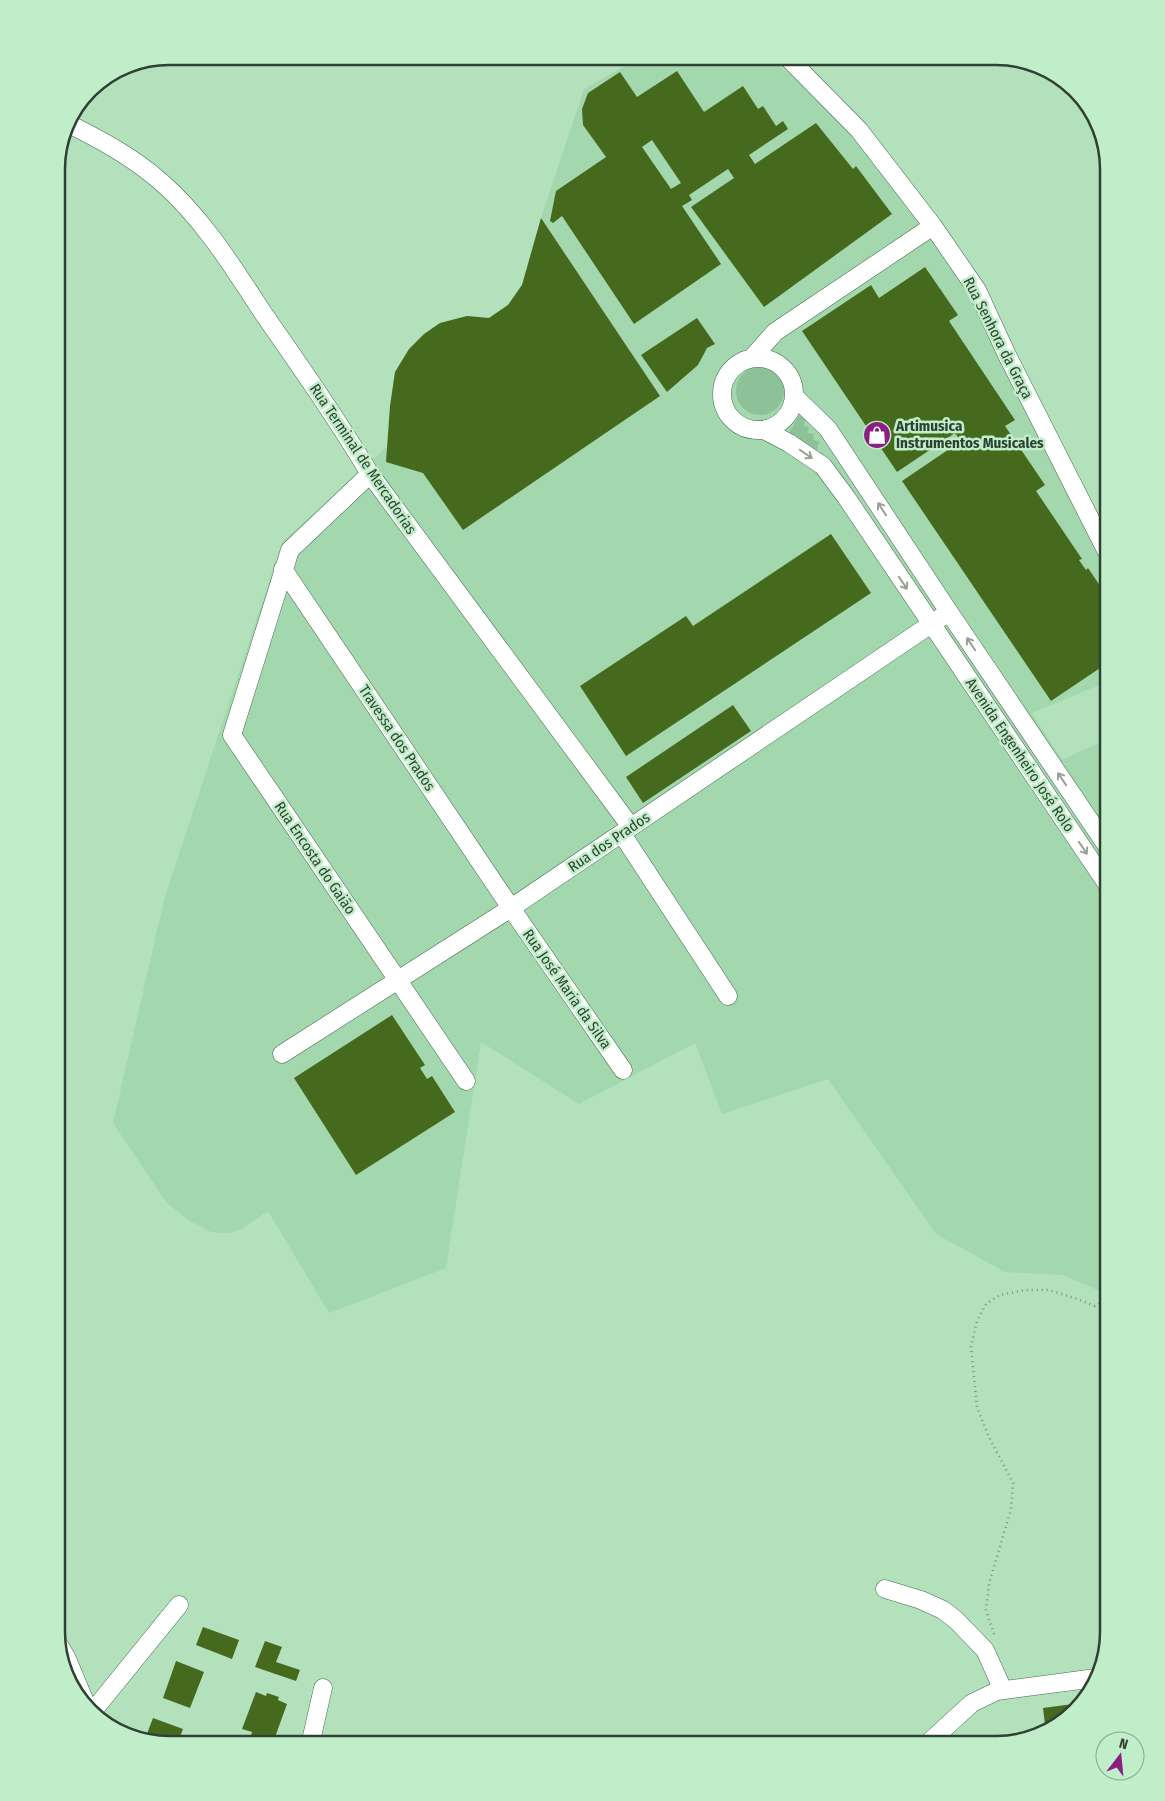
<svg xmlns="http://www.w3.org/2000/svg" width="1165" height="1801" font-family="'Fira Sans Condensed',sans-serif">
  <rect width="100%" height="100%" fill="#b3e1bc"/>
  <path fill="#a3d7ae" d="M643 56H768L825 104 918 216 970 299 1037 436 1109 569V681L1032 713 1062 760 1109 738V1295L1063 1275 1005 1272 936 1234 828 1079 722 1114 695 1043 579 1104 481 1042 446 1268 329 1313 268 1211 242 1229 228 1233 211 1232 188 1220 167 1203 113 1123 165 896 282 542 388 446 390 406 395 372 407 353 424 334 440 323 467 316 489 318 508 305 522 285 541 218 584 89Z"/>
  <path fill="#8dc198" d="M736 391a24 24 0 1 1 48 0a24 24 0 1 1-48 0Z
    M803 413 815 423 805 420 804 426 809 427 808 433 814 434 813 440 819 441 817 451 823 453 822 460 790 438 789 433 799 416Z"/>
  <path fill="#466a1d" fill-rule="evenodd" d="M677 71 704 112 743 86 758 109 763 106 776 126 783 121 788 129 749 155 755 164 816 123 853 169 856 166 892 214 764 307 691 207 734 178 728 169 689 195 692 200 682 206 721 264 634 324 562 216 553 223 550 221 556 191 606 157 583 125 582 109 588 93 620 72 637 97ZM652 140 681 183 671 189 642 147Z
    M541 218 660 396 463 530 423 473 386 462 390 406 395 372 409 349 424 334 440 323 467 316 489 318 508 305 522 285Z
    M925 267 958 315 949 321 1015 420 1005 426 1045 485 1036 491 1082 559 1079 560 1086 570 1088 568 1109 599V662L1051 701 902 481 961 441 955 433 897 472 802 331 871 285 879 298Z
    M697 318 715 344 707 348 698 365 667 392 641 355Z
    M831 534 871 593 626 756 580 686 686 616 693 626Z
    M733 705 751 731 643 803 626 777Z
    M392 1015 425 1065 420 1068 427 1079 432 1076 455 1112 356 1175 294 1078Z
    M203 1627 239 1640 232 1659 196 1645Z
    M265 1641 282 1647 276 1662 300 1670 296 1681 255 1667Z
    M176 1661 204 1672 190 1708 163 1698Z
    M256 1692 266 1696 267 1693 279 1697 278 1700 287 1704 274 1740 262 1736 261 1739 251 1736 252 1732 242 1729Z
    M1073 1704V1708L1046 1733 1043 1708Z
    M153 1718 183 1729 177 1745H161L145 1739Z"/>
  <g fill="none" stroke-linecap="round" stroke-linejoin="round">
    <g stroke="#416b4c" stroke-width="19">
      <path id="minor" d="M786 56 859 130 933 226 977 290 1007 355 1109 556
        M67 123C101 140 131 156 160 181 202 217 233 267 263 313 300 366 337 419 370 474L631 827
        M722 394a36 36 0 1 1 72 0a36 36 0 1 1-72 0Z
        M752 358 775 332 933 226
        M794 396 828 429 949 612 1109 849
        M764 430 789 443 823 466 846 497 1109 887
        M370 474 290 550 232 735 466 1081
        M283 569 511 908 623 1070
        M622 834 728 996
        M282 1054 511 908 949 612
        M885 1589 921 1600 943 1610 956 1620 985 1650 1003 1690
        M59 1645 67 1659 85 1702
        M93 1711 179 1605
        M310 1745 323 1688
        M926 1745 972 1703 997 1691 1096 1678"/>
    </g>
    <path stroke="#76977d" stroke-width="2.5" stroke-dasharray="1 4" stroke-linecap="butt" d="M994 1634 986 1610 989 1584 1011 1509 1013 1483 988 1435 977 1407 971 1347 977 1321 986 1304 1000 1295 1025 1290H1049L1074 1298 1095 1306 1109 1298"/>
    <use href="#minor" stroke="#fff" stroke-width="18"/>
  </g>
  <defs><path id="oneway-shaft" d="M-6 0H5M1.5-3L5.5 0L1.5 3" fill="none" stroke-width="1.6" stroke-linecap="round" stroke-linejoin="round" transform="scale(1.25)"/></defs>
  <g stroke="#97a099">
    <use href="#oneway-shaft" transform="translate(806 454) rotate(35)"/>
    <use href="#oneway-shaft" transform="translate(882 509) rotate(-123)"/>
    <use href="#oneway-shaft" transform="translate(903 583) rotate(56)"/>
    <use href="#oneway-shaft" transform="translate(971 644) rotate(-124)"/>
    <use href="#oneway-shaft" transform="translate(1062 779) rotate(-124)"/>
    <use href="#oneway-shaft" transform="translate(1083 848) rotate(56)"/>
  </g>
  <defs>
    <g id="shop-disc" transform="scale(1.4375)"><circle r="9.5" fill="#8a1e83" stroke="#c0eec9"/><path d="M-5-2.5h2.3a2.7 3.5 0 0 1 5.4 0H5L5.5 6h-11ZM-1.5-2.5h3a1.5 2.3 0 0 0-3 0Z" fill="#fff"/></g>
  </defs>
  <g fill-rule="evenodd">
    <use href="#shop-disc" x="877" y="435"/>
  </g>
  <g text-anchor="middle" stroke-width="5" stroke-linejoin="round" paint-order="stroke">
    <g font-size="15" fill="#2f4133" stroke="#c0eec9">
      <text transform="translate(998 338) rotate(63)" y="5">Rua Senhora da Graça</text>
      <text transform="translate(363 459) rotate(56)" y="5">Rua Terminal de Mercadorias</text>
      <text transform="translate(397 738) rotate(56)" y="5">Travessa dos Prados</text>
      <text transform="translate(1020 755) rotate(56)" y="5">Avenida Engenheiro José Rolo</text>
      <text transform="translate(609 842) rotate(-34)" y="5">Rua dos Prados</text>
      <text transform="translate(315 858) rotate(56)" y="5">Rua Encosta do Gaião</text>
      <text transform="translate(567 989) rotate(55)" y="5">Rua José Maria da Silva</text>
    </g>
    <g font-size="15" font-weight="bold" fill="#2f4133" stroke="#c0eec9" text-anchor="start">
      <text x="896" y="431">Artimusica<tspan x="896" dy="17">Instrumentos Musicales</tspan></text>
    </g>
  </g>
  <path d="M0 0H1165V1801H0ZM169 65H996A104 104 0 0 1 1100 169V1632A104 104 0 0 1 996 1736H169A104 104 0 0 1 65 1632V169A104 104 0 0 1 169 65Z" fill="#c0eec9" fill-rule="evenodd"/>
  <path fill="none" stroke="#2f4133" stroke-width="2.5" d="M169 65H996A104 104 0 0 1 1100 169V1632A104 104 0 0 1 996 1736H169A104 104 0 0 1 65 1632V169A104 104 0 0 1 169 65Z"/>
  <g transform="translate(1120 1756) rotate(16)"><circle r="24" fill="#c0eec9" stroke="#86a98d"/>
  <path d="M0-4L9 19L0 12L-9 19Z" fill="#8a1e83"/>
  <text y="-8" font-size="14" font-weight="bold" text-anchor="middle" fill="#2f4133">N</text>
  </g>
</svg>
